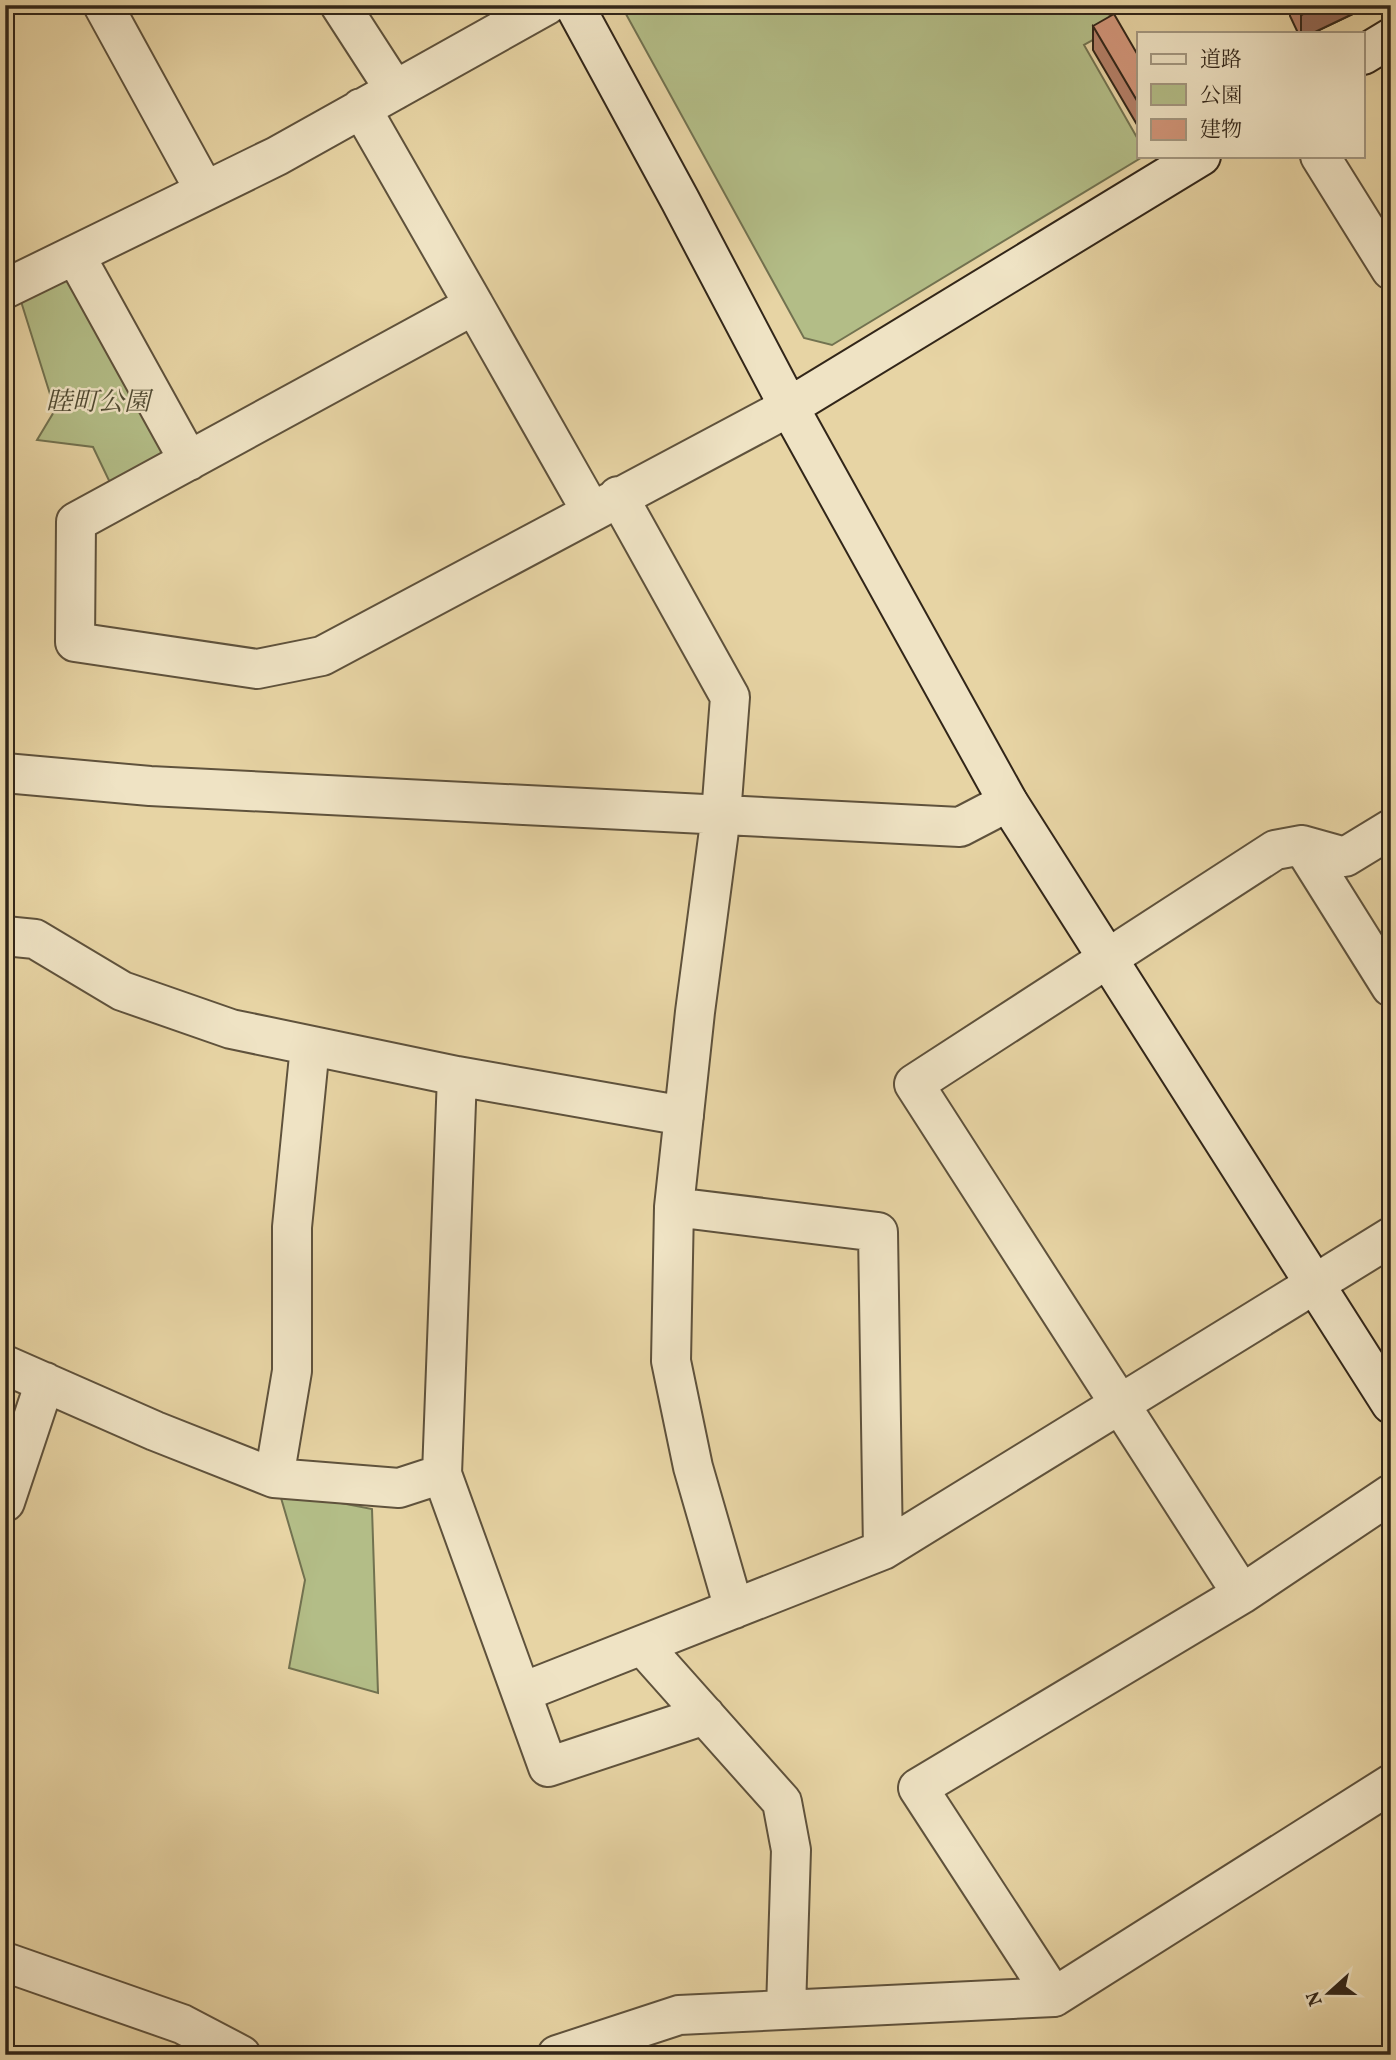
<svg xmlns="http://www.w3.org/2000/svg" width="1396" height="2060" font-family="Vollkorn,'Noto Serif JP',serif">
  <rect width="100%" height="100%" fill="#e7d4a4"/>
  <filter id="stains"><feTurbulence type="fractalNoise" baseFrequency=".00286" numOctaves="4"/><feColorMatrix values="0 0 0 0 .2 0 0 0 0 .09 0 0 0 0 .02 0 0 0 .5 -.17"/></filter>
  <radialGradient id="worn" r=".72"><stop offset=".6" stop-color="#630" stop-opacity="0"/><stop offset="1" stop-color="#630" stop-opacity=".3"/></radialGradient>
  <path fill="#b3bd87" stroke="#727250" stroke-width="2" d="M621 5H1104L1116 27 1084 45 1139 141V156H1144L832 345 804 338Z
    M72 263 182 460 114 491 93 447 37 440 55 410 19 295Z
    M279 1491 372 1509 378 1693 289 1668 305 1580Z"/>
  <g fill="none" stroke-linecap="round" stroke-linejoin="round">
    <g stroke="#5f523c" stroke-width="42">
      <path id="street" d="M103 5 205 191
        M340 5 395 90
        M361 108 474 305 76 522 75 642 257 669 322 656 789 407
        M1320 156 1391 270
        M75 255 189 461
        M5 289 277 156 547 5
        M474 305 591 511
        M618 496 730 697 721 815 695 1012 674 1207 671 1361 693 1467 734 1609
        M5 773 150 786 960 827 1008 802
        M1302 845 1391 987
        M5 936 35 939 122 991 231 1029 457 1076 684 1116
        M457 1076 442 1474 548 1767 705 1715
        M674 1207 878 1232 883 1550
        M5 1365 155 1431 274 1478 399 1488 442 1474
        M274 1478 292 1371V1227L310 1046
        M5 1502 45 1382
        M1242 1594 914 1084 1275 850 1302 845 1345 857 1391 829
        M643 1646 782 1802 791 1850 786 2009
        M523 1692 883 1550 1391 1237
        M5 1962 182 2024 241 2055
        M1054 1997 918 1788 1242 1594 1391 1494
        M557 2055 679 2015 1054 1997 1391 1784"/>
    </g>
    <g stroke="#322619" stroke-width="42">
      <path id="secondary" d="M574 5 680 200 789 407 1008 802 1391 1404
        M1363 55 1391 38
        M789 407 1201 156"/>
    </g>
    <use href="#street" stroke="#efe3c4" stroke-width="38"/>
    <use href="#secondary" stroke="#efe3c4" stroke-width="38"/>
  </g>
  <path fill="#b48068" stroke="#322619" stroke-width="2" d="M1290 5H1361V10L1313 33H1298L1290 16Z
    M1093 26 1139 57V128L1093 50Z"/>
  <path fill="#926855" stroke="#322619" stroke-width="2" d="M1322 5H1361V10L1313 33H1301V15Z"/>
  <path fill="#d19579" stroke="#322619" stroke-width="2" d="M1296 5H1322L1301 15Z
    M1114 14 1139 57V104L1093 26Z"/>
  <g text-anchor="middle" stroke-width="5" stroke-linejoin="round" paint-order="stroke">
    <g font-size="26" font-style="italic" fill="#524c34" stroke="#efe3c4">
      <text x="98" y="410">睦町公園</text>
    </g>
  </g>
  <rect width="1396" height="2060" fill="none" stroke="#e7d4a4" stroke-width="28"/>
  <rect x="7" y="7" width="1382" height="2046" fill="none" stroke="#322619" stroke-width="3.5"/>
  <rect x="14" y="14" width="1368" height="2032" fill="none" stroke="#322619" stroke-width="2"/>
  <rect x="1137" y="32" width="228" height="126" fill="#efe3c4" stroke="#a39780" stroke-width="2"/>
  <rect x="1151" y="54" width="35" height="10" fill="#efe3c4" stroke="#a39780" stroke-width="2"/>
  <text x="1200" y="66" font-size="21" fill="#322619">道路</text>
  <rect x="1151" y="84" width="35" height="21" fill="#b3bd87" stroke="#a39780" stroke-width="2"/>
  <text x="1200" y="102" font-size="21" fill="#322619">公園</text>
  <rect x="1151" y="119" width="35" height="21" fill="#d19579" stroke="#a39780" stroke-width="2"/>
  <text x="1200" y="136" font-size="21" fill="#322619">建物</text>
  <g transform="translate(1329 1993) rotate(249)" stroke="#efe3c4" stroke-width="5" paint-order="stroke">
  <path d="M0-5L12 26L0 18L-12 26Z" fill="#322619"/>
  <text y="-10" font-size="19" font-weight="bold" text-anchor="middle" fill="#322619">N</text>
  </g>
  <rect width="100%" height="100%" filter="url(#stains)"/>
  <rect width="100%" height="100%" fill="url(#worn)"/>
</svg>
